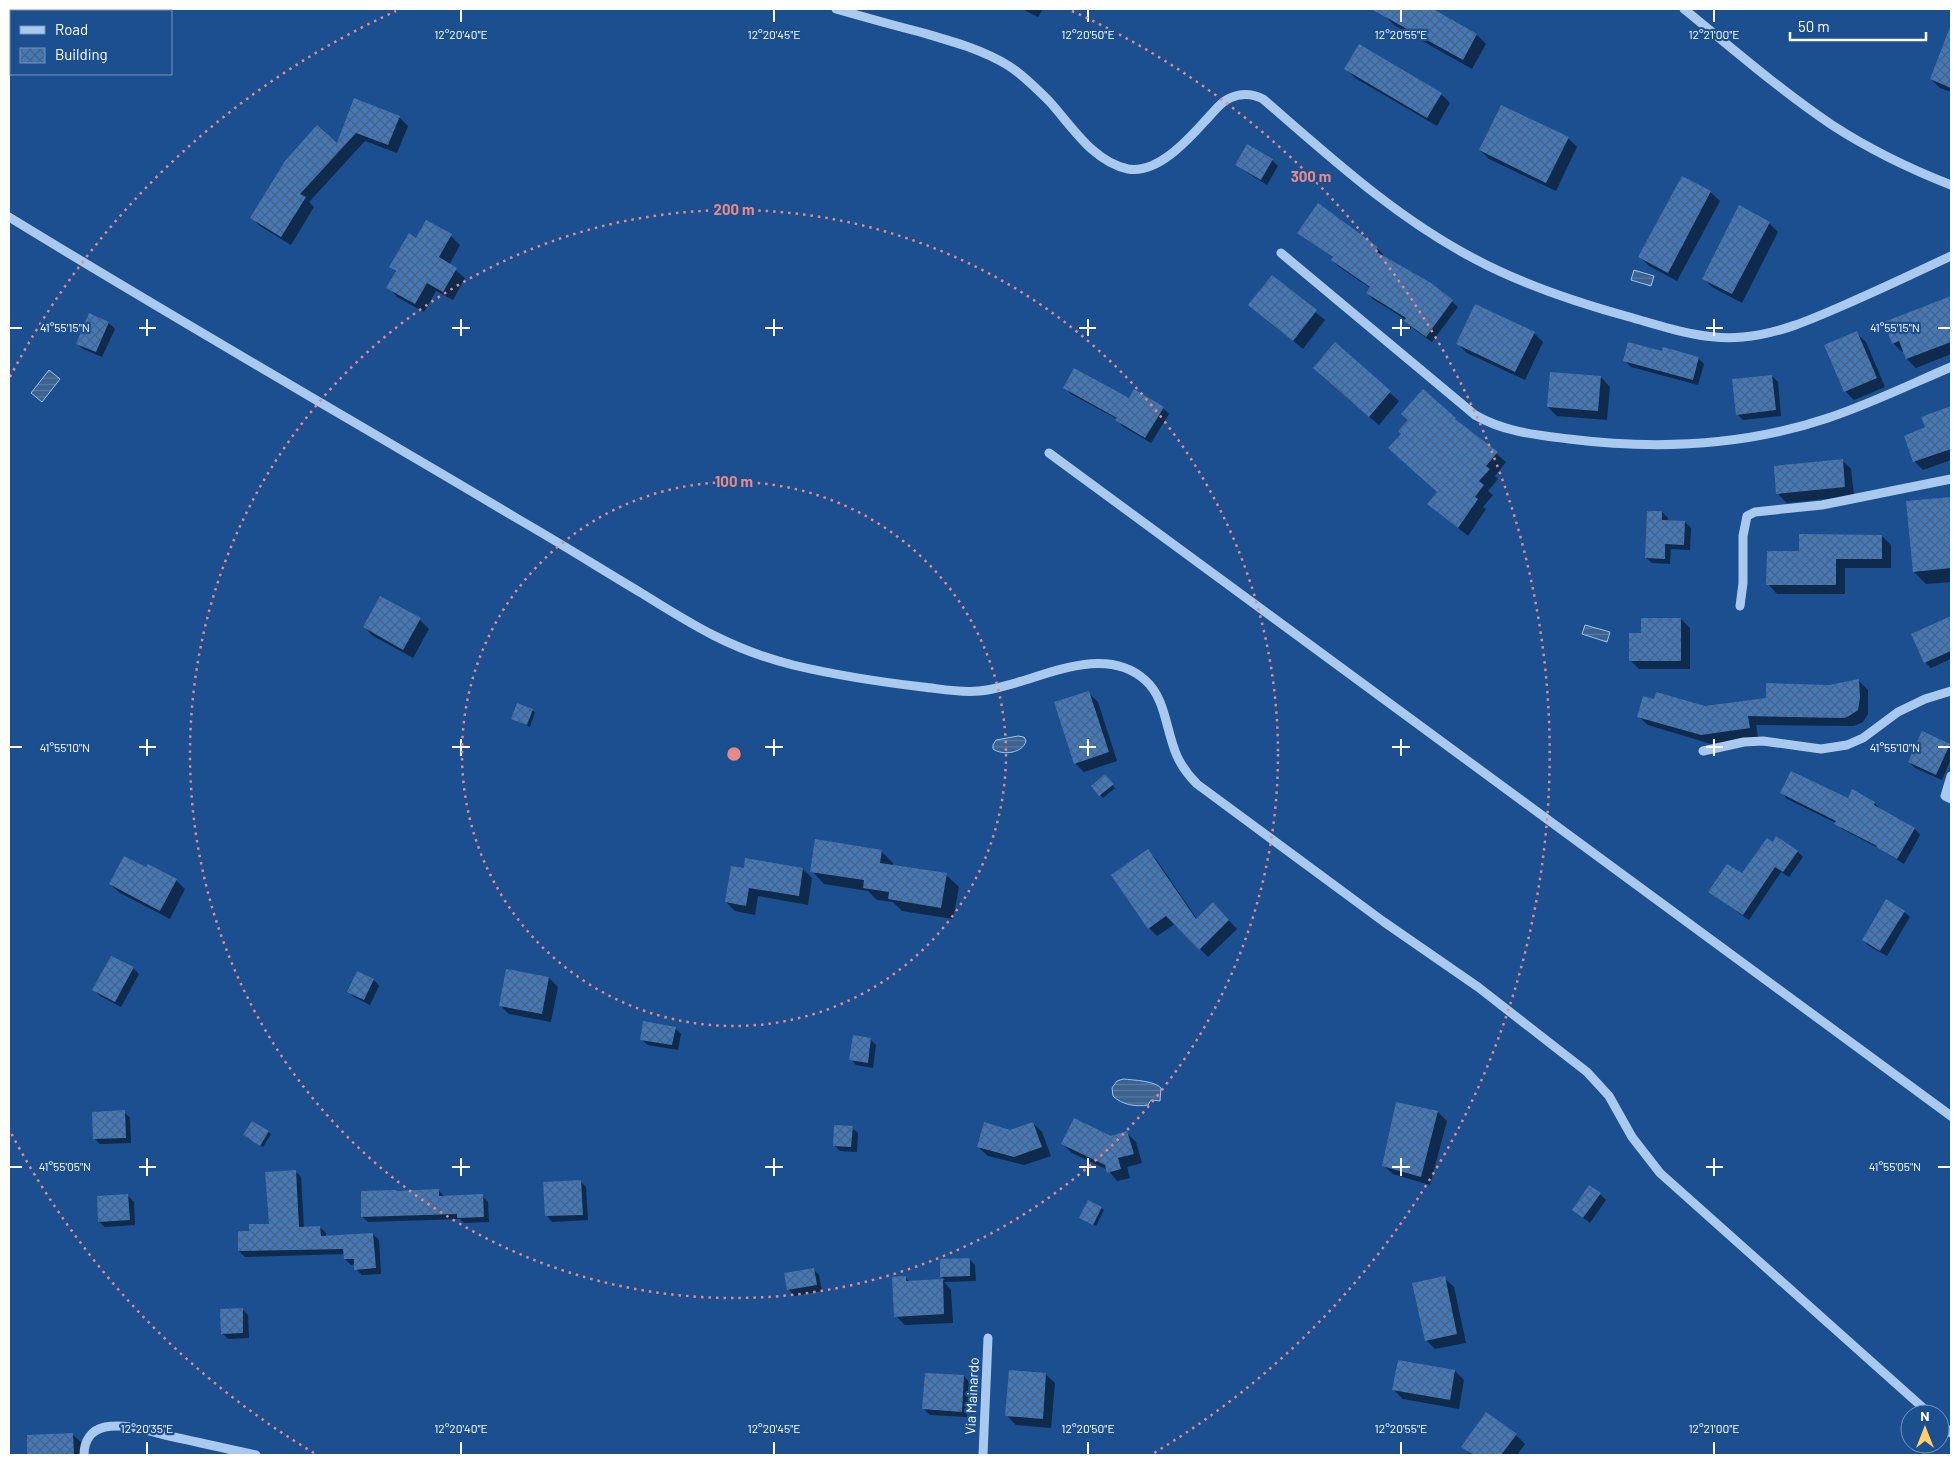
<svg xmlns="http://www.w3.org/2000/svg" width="1960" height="1464" font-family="Barlow,sans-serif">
  <defs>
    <pattern id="water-rules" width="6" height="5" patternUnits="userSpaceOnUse" patternTransform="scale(1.25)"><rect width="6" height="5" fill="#3c6290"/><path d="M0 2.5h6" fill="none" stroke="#597aa1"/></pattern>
    <pattern id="building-cross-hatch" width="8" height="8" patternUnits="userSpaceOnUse" patternTransform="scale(1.25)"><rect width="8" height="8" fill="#4478b7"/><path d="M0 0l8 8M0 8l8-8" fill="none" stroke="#486282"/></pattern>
  </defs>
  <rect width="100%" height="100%" fill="#1b4f8f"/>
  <path fill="url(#water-rules)" stroke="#9cc4f0" d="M1634 270 1654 276 1651 286 1631 280Z
    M49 370 60 379 42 402 31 393Z
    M1585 625 1610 632 1607 642 1582 634Z
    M1018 736 1024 737 1026 741C1023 753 1003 756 993 749V745L996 740Z
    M1123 1079C1134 1080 1155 1081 1161 1088L1160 1101 1151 1100 1148 1105C1136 1107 1122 1105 1113 1096L1112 1088 1117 1081Z"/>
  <path fill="#0007" d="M1022 9H1043L1038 17Z
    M1389 9H1431L1477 35 1486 44 1472 69 1394 25 1385 16Z
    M1945 43 1951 45V92L1940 88 1931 79Z
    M1346 68 1441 94 1450 103 1437 126 1355 78Z
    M354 100 399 117 408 126 397 153 365 141 309 202 314 207 291 245 260 226 251 217 337 145Z
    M1568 138 1577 147 1556 191 1489 159 1480 150Z
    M1272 160 1278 166 1267 185 1243 170 1237 164Z
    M1682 178 1710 192 1720 201 1677 281 1649 266 1640 257Z
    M427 221 451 236 460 245 449 265 465 278 453 300 436 291 424 312 397 297 388 287 397 273 391 267 417 239Z
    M1769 223 1778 232 1742 303 1712 287 1703 278Z
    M1299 233 1377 248 1383 254 1382 256 1431 284 1458 307 1432 342 1411 327 1405 321 1406 320 1373 299 1367 293 1370 288 1338 266 1332 260 1334 258Z
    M1272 277 1325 320 1303 349 1250 305Z
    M1951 297V354L1916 368 1907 359 1904 351 1902 352 1893 343Z
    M90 315 109 323 115 329 102 357 83 349 77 343Z
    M1534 333 1543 342 1525 380 1467 353 1458 344Z
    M1857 333 1866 342 1885 387 1854 400 1845 391Z
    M1335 344 1399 401 1379 425 1323 377Z
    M1663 352 1698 358 1704 364 1698 385 1631 367 1625 361Z
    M1772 376 1778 382 1781 416 1743 420 1737 414Z
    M1601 377 1610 387 1607 420 1557 416 1548 407Z
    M1065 388 1129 400 1135 391 1163 408 1169 414 1151 443 1122 426 1117 419 1071 394Z
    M1951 408V460L1923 470 1914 461 1926 428 1923 418Z
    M1455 419 1506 462 1495 476 1498 479 1488 491 1493 495 1483 507 1486 509 1468 536 1429 504 1438 492Z
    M1842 460 1851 469 1854 496 1787 503 1778 494Z
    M1951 498V582L1926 584 1914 572 1907 502Z
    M1662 512 1668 518V522H1685L1691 528 1690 550 1671 549 1670 564 1652 563 1646 558Z
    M1882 536 1891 545V568H1845V594H1777L1768 584 1800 552Z
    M381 598 420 620 429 629 413 658 373 636 364 627Z
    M1951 618V659L1931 668 1925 662 1913 635Z
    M1681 619 1690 628V669H1639L1630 660 1643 635Z
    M1859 681 1868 690V714L1863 722 1854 726 1756 725 1758 737 1711 744 1648 725 1638 716 1767 699Z
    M1089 693 1098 702 1117 761 1084 772 1075 763Z
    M532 710 535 712 530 727 512 718Z
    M1949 745 1951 747V759L1942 780 1915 768 1909 762Z
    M1107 778 1115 788 1103 798 1092 786Z
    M1782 793 1875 803 1880 809 1915 829 1920 835 1904 864 1880 849 1842 829 1836 823 1787 799Z
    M1773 843 1797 851 1803 857 1789 877 1781 872 1749 920 1710 892 1743 875Z
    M881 851 893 863V866L946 875 959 887 953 919 902 911 893 902 877 900 868 891 824 884 812 871Z
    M1148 851 1156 859 1197 919 1213 904 1237 929 1208 957 1175 924 1157 936 1149 928Z
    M746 860 803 869 812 878 808 905 758 896 755 915 735 911 726 902 745 870Z
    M147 869 176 880 185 889 170 919 120 893 110 884Z
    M1904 912 1910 917 1887 956 1869 946 1863 940Z
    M133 968 139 974 121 1007 100 996 94 990Z
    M507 970 549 978 558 987 551 1022 509 1014 500 1005Z
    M358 972 374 980 379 986 370 1005 354 997 348 991Z
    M675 1028 681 1034 678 1050 648 1045 642 1040Z
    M870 1039 876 1045 873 1068 856 1065 851 1059Z
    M124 1112 130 1118 131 1143 100 1144 94 1138Z
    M1438 1112 1447 1121 1430 1185 1393 1174 1383 1165Z
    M1033 1123 1042 1132 1051 1156 1024 1165 988 1156 978 1147 1010 1131Z
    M852 1128 858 1133 857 1152 840 1151 834 1145Z
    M268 1132 271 1134 263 1147 247 1138Z
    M1127 1133 1136 1142 1142 1163 1127 1167 1130 1178 1117 1181 1108 1170 1072 1153 1063 1144 1110 1137Z
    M295 1171 301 1177 304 1228 320 1227 326 1233V1237L373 1234 379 1240 381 1274 362 1275 356 1269 355 1264 351 1265 345 1259V1254L245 1257 239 1251 250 1232 270 1225Z
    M580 1181 586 1187 588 1220 552 1222 547 1216Z
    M438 1190 444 1196H482L488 1202 489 1222 464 1223 460 1219 368 1222 362 1216Z
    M1600 1194 1606 1200 1590 1223 1573 1210Z
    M128 1196 134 1202 135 1225 105 1227 99 1222Z
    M1089 1201 1104 1210 1096 1226 1083 1220Z
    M969 1259 975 1265 976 1281 944 1282 951 1290 953 1323 905 1325 896 1316 906 1278 910 1282 945 1280 941 1276Z
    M813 1269 819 1275 822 1291 795 1296 789 1290 786 1274Z
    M1444 1278 1454 1287 1466 1343 1435 1349 1426 1340Z
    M242 1309 248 1315 249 1338 228 1339 222 1333Z
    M1455 1371 1464 1380 1459 1409 1403 1399 1394 1390Z
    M1045 1374 1055 1383 1051 1428 1016 1425 1007 1416Z
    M964 1376 969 1382 967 1417 930 1415 924 1409Z
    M72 1434 82 1443V1455H29L28 1436Z
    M1516 1435 1525 1444 1517 1455H1472L1463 1446Z"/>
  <path fill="url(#building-cross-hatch)" d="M1371 9H1433L1477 34 1463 60Z
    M1950 27H1951V88L1930 79Z
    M1359 44 1442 93 1427 118 1344 69Z
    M354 98 400 116 388 145 356 133 300 194 306 197 281 237 250 218 285 161 317 125 337 143Z
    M1501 105 1569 137 1546 183 1479 150Z
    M1247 144 1273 159 1261 180 1235 165Z
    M1682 176 1711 191 1668 273 1638 257Z
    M1318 203 1378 247 1375 251 1431 283 1453 300 1426 337 1404 321 1406 318 1366 293 1370 287 1331 260 1333 257 1297 233Z
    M1739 205 1770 222 1732 294 1702 279Z
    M426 220 452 234 439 257 457 268 443 292 427 283 415 304 386 288 396 271 389 267 409 233 416 238Z
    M1272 275 1317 310 1293 341 1248 305Z
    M1951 296V342L1906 359 1899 341 1892 344 1884 322Z
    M1475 304 1535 332 1515 372 1456 344Z
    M89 313 109 322 96 352 76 344Z
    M1857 331 1877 378 1844 392 1824 345Z
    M1335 342 1391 391 1369 417 1313 368Z
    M1628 342 1662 351 1663 347 1699 357 1693 380 1623 361Z
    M1074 368 1129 398 1134 389 1164 407 1145 438 1115 420 1117 418 1063 388Z
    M1550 372 1601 376 1598 411 1547 407Z
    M1772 375 1776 410 1736 415 1732 379Z
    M1423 389 1456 418 1455 419 1498 452 1486 466 1490 469 1479 481 1484 485 1475 497 1478 499 1458 528 1427 504 1437 492 1388 448 1401 434 1398 431 1408 420 1401 414Z
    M1951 406V449L1913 462 1904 436 1925 427 1921 417Z
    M1843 459 1845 487 1776 494 1774 466Z
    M1951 497V568L1913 572 1906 501Z
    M1647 511H1662V520L1685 521 1684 545 1665 544V559L1645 558Z
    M1799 534 1882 535V559H1836V585H1766L1767 551H1799Z
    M380 596 421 618 403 650 363 627Z
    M1951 616V651L1924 663 1911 634Z
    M1641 618H1681V661H1629V633H1641Z
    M1859 679 1860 698 1858 710 1849 716 1844 718 1748 716 1750 728 1701 735 1637 717 1643 696 1654 699 1656 692 1705 706 1766 698V683L1829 685Z
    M1089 691 1109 752 1074 764 1054 702Z
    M517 703 533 709 527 725 511 719Z
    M1922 731 1950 744 1936 775 1908 762Z
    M1791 771 1848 798 1852 789 1875 802 1874 805 1915 828 1897 859 1876 847 1877 846 1834 824 1836 821 1780 793Z
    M1105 774 1114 784 1099 796 1091 786Z
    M1776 836 1798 851 1783 872 1775 867 1743 915 1708 892 1727 864 1742 873 1767 838 1773 842Z
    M815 839 882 850 880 863 947 873 941 908 888 899 889 892 863 888 864 880 810 872Z
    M1148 849 1196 919 1213 902 1229 920 1199 950 1166 916 1148 929 1111 875Z
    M124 856 146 867 148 864 177 879 160 911 109 884Z
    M745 858 803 868 799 896 749 888 746 906 725 902 731 866 744 868Z
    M1886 899 1905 911 1880 951 1862 940Z
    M111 956 134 967 115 1002 92 990Z
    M506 969 549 977 542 1014 499 1006Z
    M357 971 374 979 364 1000 347 992Z
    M643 1021 676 1027 672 1045 640 1040Z
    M853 1035 871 1038 868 1063 849 1060Z
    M1396 1102 1438 1111 1421 1177 1382 1166Z
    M125 1110 126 1138 93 1139 92 1112Z
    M1074 1118 1111 1136 1127 1131 1134 1154 1118 1158 1121 1169 1107 1173 1105 1165 1061 1144Z
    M252 1121 269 1131 260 1146 243 1135Z
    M984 1122 1010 1130 1033 1122 1042 1147 1014 1157 977 1147Z
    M834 1125 853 1126 851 1147 833 1146Z
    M296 1170 299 1227 320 1226 321 1236 373 1233 376 1268 354 1270V1259H344L343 1249 238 1251V1231H249V1224H269L265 1172Z
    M581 1180 583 1215 545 1216 543 1182Z
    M1589 1185 1601 1193 1583 1218 1572 1210Z
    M439 1189V1196L483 1194 484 1217 457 1218V1214L361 1217V1191L396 1190V1191Z
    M128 1194 130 1220 98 1222 97 1196Z
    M1088 1200 1102 1207 1093 1225 1079 1218Z
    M970 1258V1276L940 1277V1259Z
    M814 1268 817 1285 787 1290 784 1273Z
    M906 1276V1281L943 1279 944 1314 894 1317 892 1277Z
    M1445 1276 1457 1334 1425 1341 1412 1283Z
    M243 1308V1333L221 1334 220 1309Z
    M1398 1360 1455 1370 1450 1400 1392 1390Z
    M1009 1370 1046 1373 1043 1419 1005 1416Z
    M925 1373 964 1375 962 1412 922 1409Z
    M1486 1412 1517 1434 1501 1455H1474L1461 1447Z
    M73 1433 74 1455H27V1435Z"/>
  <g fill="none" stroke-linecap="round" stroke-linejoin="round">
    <path stroke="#a9c9ee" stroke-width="9" d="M836 9C864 17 892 25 920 32 951 41 981 49 1009 66 1023 75 1037 89 1049 101 1071 125 1093 162 1128 169 1157 174 1187 141 1205 121 1213 113 1220 102 1230 98 1241 93 1253 94 1263 99 1330 157 1395 217 1473 258 1523 285 1578 303 1633 318 1668 328 1706 341 1743 337 1778 334 1810 320 1842 306 1879 290 1915 273 1951 256
      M1684 9C1732 48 1780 90 1832 125 1869 149 1910 169 1951 185
      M9 217C177 320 348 418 518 519 560 543 601 569 643 594 694 626 733 650 793 665 835 675 880 682 923 687 941 689 960 693 979 691 1029 687 1099 639 1145 680 1166 698 1166 732 1177 756 1182 767 1189 776 1197 784L1384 922 1478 987 1587 1072 1609 1096 1632 1137 1660 1173 1930 1414
      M1281 253 1475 415C1504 432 1537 435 1569 439 1657 450 1745 446 1828 418 1870 404 1911 384 1951 367
      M1049 453 1951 1116
      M1740 606 1743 583V536L1747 516 1755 512 1822 505 1951 479
      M1703 751 1744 742 1763 741 1821 749 1847 745 1863 738 1898 712 1925 699 1951 691
      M1951 776 1945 796 1951 799
      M1940 1423 1951 1433
      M84 1455C84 1441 91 1430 105 1427 125 1423 149 1431 169 1436 198 1442 227 1449 256 1455
      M983 1455 988 1338"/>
  </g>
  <path fill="none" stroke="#fff" stroke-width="2" d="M461 10V22M774 10V22M1088 10V22M1401 10V22M1714 10V22M147 319V336M461 319V336M774 319V336M1088 319V336M1401 319V336M1714 319V336M10 328H22M139 328H156M452 328H470M765 328H783M1079 328H1096M1392 328H1410M1706 328H1723M1938 328H1950M147 739V756M461 739V756M774 739V756M1088 739V756M1401 739V756M1714 739V756M10 747H22M139 747H156M452 747H470M765 747H783M1079 747H1096M1392 747H1410M1706 747H1723M1938 747H1950M147 1158V1176M461 1158V1176M774 1158V1176M1088 1158V1176M1401 1158V1176M1714 1158V1176M10 1167H22M139 1167H156M452 1167H470M765 1167H783M1079 1167H1096M1392 1167H1410M1706 1167H1723M1938 1167H1950M147 1442V1454M461 1442V1454M774 1442V1454M1088 1442V1454M1401 1442V1454M1714 1442V1454"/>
  <g fill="none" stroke="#e88989" stroke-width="2.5" stroke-dasharray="2.5 5">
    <circle cx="734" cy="754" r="272"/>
    <circle cx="734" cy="754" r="544"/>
    <path d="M314 1453A816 816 0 0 1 10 1131M10 377A816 816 0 0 1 396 11M1072 11A816 816 0 0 1 1154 1453"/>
  </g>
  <g text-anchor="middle" stroke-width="4.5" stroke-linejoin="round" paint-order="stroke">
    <g font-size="14" fill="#fff" stroke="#1b4f8f">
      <text transform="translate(972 1396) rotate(-87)" y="5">Via Mainardo</text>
    </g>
  </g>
  <g font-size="12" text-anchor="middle" fill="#fff" stroke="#1b4f8f" stroke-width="4.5" stroke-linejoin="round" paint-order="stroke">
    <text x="461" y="39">12°20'40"E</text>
    <text x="774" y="39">12°20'45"E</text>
    <text x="1088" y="39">12°20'50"E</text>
    <text x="1401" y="39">12°20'55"E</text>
    <text x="1714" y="39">12°21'00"E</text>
    <text x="65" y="332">41°55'15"N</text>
    <text x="1895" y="332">41°55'15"N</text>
    <text x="65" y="752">41°55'10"N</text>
    <text x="1895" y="752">41°55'10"N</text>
    <text x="65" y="1171">41°55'05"N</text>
    <text x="1895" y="1171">41°55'05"N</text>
    <text x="147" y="1433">12°20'35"E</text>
    <text x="461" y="1433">12°20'40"E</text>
    <text x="774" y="1433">12°20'45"E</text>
    <text x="1088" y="1433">12°20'50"E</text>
    <text x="1401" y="1433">12°20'55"E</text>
    <text x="1714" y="1433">12°21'00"E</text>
  </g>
  <circle cx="734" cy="754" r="8" fill="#e88989" stroke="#1b4f8f" stroke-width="2.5"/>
  <g font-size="15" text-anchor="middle" font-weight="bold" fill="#e88989" stroke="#1b4f8f" stroke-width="4.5" stroke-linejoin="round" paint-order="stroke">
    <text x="1311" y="182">300 m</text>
    <text x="734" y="215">200 m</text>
    <text x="734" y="487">100 m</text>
  </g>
  <rect width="1960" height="1464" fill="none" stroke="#ffffff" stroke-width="20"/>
  <rect x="10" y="10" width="162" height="65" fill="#1b4f8f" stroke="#7695bc"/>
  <rect x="20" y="26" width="25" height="8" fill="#a9c9ee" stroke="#7695bc"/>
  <text x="55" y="35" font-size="15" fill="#ffffff">Road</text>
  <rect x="20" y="48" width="25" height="15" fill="url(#building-cross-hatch)" stroke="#7695bc"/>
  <text x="55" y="60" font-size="15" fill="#ffffff">Building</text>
  <g transform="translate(1925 1429)"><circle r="24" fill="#1b4f8f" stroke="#7695bc"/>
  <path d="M0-4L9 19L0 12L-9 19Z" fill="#ffd166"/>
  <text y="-8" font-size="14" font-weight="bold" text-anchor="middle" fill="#ffffff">N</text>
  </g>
  <path d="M1790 32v8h136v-8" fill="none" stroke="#ffffff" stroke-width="2.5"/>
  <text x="1798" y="32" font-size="15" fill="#ffffff" stroke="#1b4f8f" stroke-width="4" paint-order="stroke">50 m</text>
</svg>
